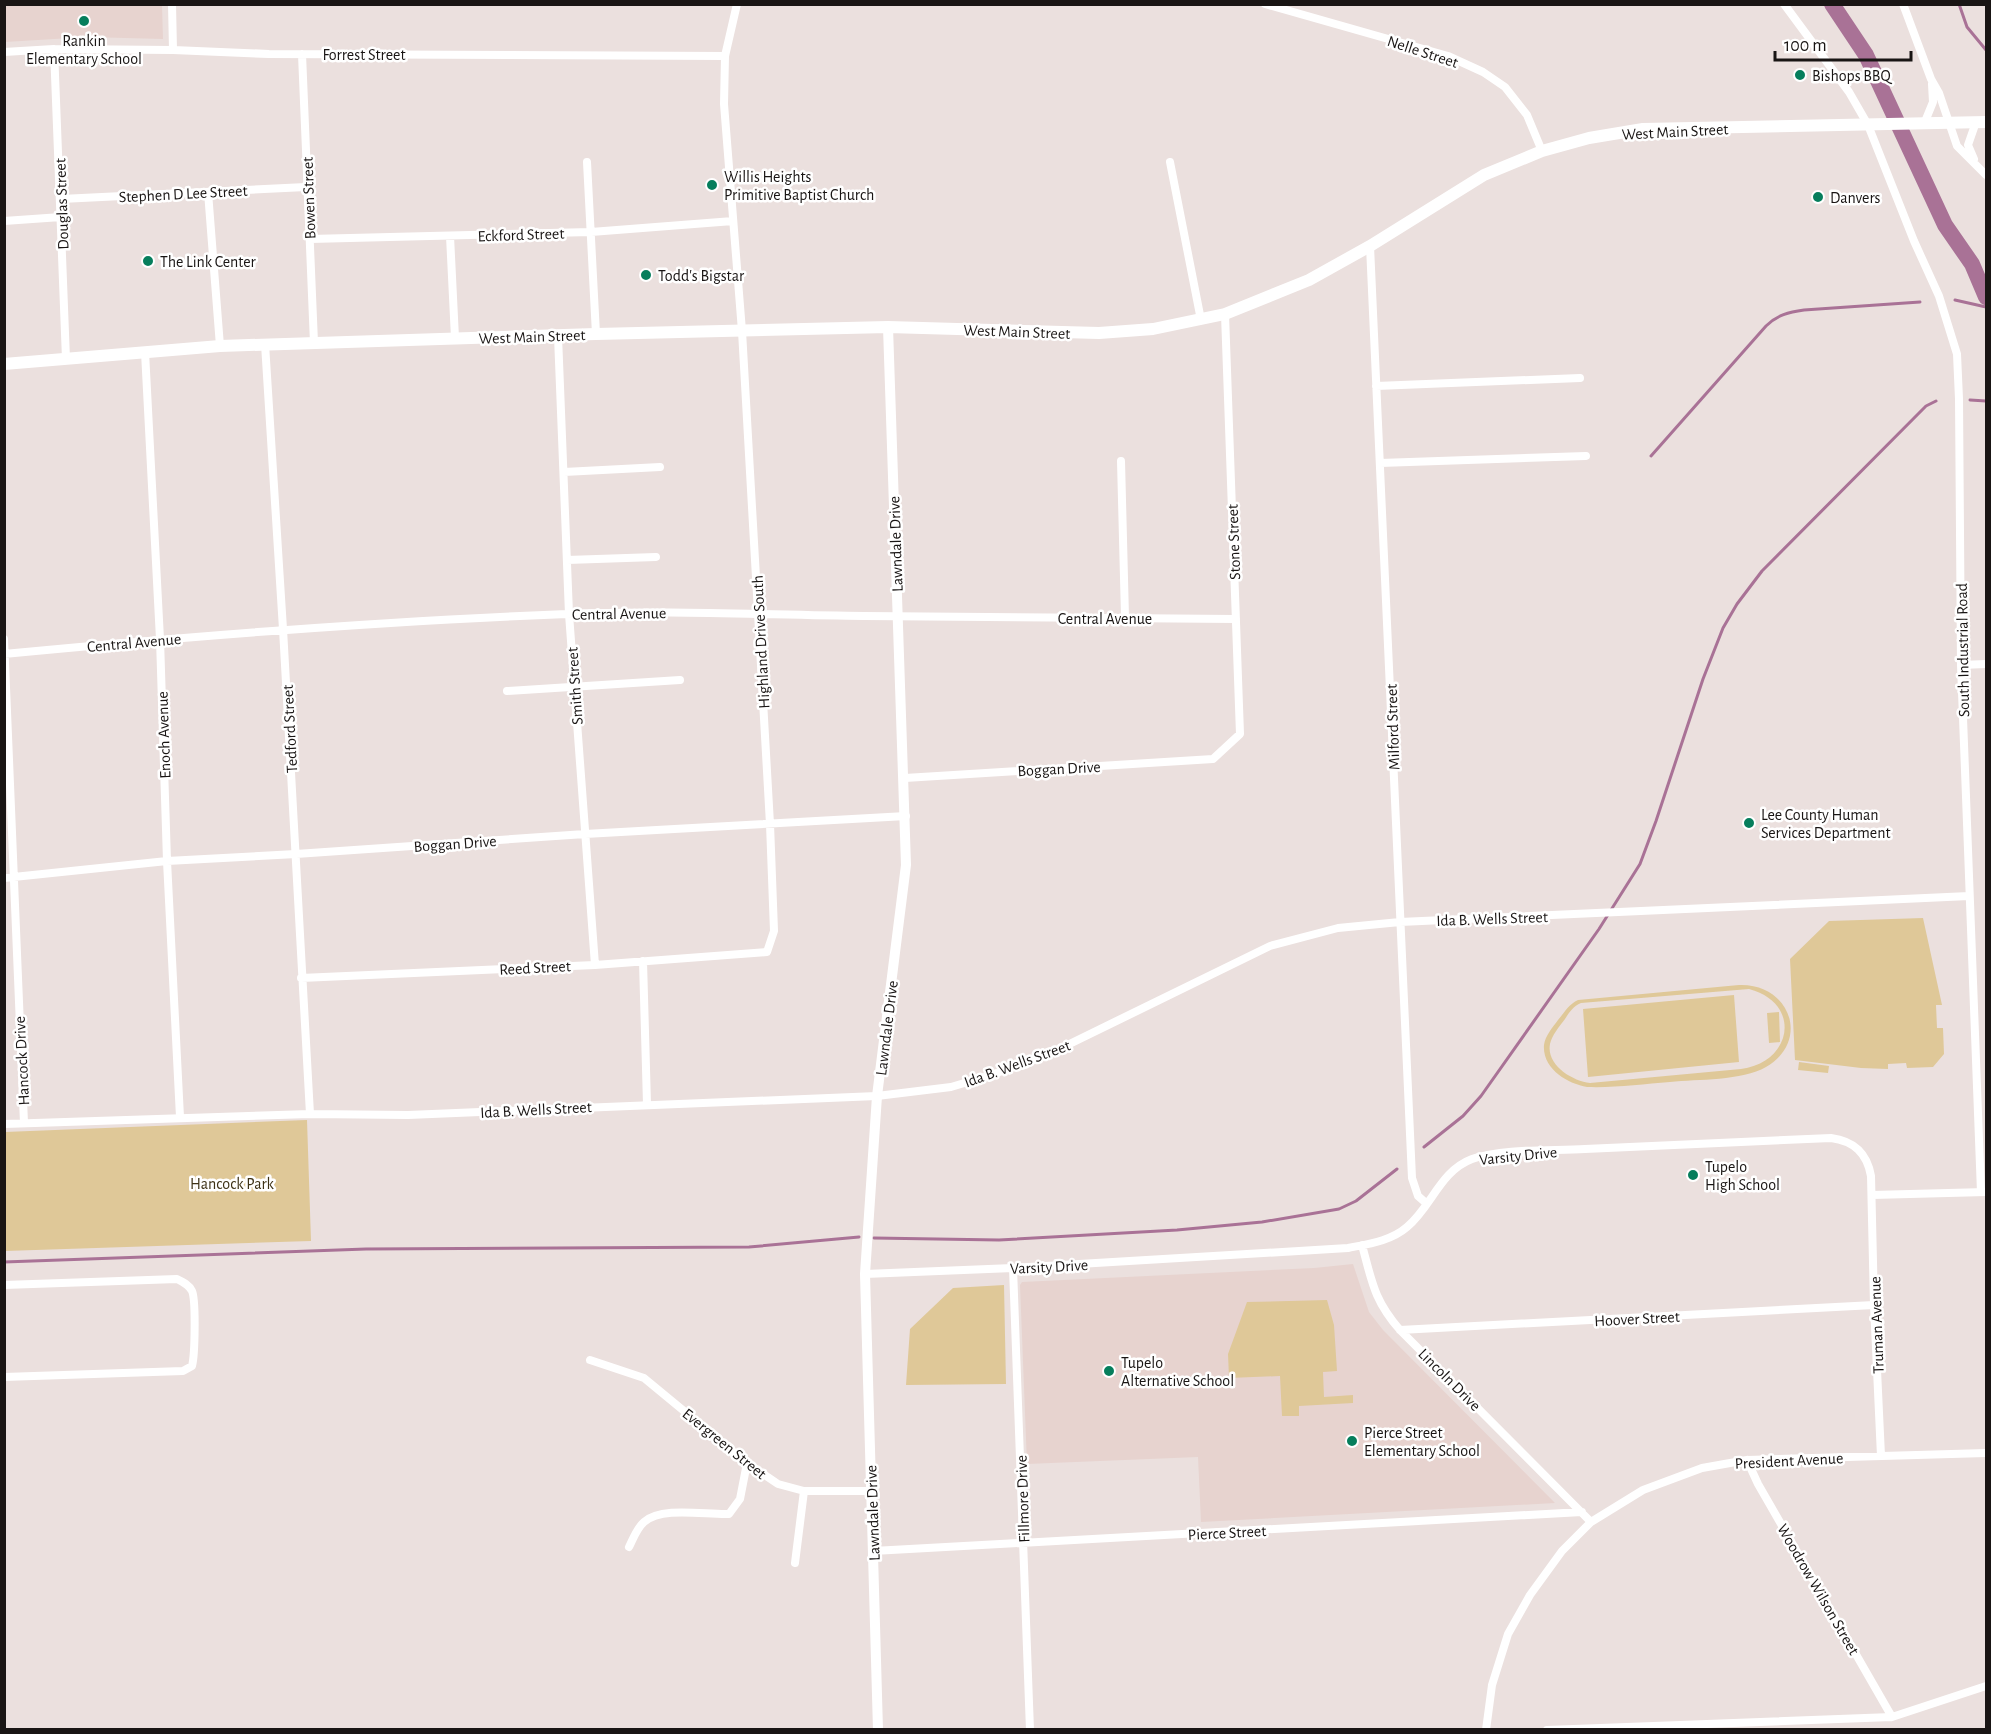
<svg xmlns="http://www.w3.org/2000/svg" width="1991" height="1734" font-family="'Alegreya Sans',sans-serif">
  <rect width="100%" height="100%" fill="#ebe0de"/>
  <path fill="#e7d3cf" d="M5 4 162 5 163 39 87 37 5 42Z
    M1353 1264 1369 1312 1383 1330 1555 1503 1201 1522 1198 1457 1027 1464 1020 1285 1022 1282 1314 1268Z"/>
  <path fill="#dfc898" fill-rule="evenodd" d="M1923 918 1942 1005H1936L1937 1028H1943L1944 1054 1933 1067 1907 1068 1906 1063 1888 1064V1069L1861 1068 1795 1060 1790 959 1829 921Z
    M1739 985C1790 983 1811 1041 1766 1067 1742 1081 1698 1079 1670 1082 1643 1084 1615 1088 1587 1087 1568 1084 1542 1069 1544 1045 1545 1036 1553 1027 1558 1020 1564 1013 1569 1004 1578 1000ZM1749 989C1802 1003 1793 1062 1741 1069L1590 1083C1572 1081 1546 1065 1550 1044 1552 1035 1559 1027 1565 1019 1569 1013 1573 1006 1581 1003Z
    M1734 995 1739 1062 1588 1077 1583 1009Z
    M1779 1012 1780 1042 1769 1043 1767 1013Z
    M1799 1062 1829 1066 1828 1073 1798 1070Z
    M307 1120 311 1241 5 1251V1132Z
    M1004 1285 1006 1384 906 1385 910 1329 953 1288Z
    M1327 1300 1334 1325 1337 1371 1323 1372 1324 1397 1353 1395V1403L1299 1406V1416H1282L1280 1376 1229 1378 1228 1354 1247 1302Z"/>
  <g fill="none" stroke-linecap="round" stroke-linejoin="round">
    <path stroke="#a97296" stroke-width="3" d="M1959 4 1967 27 1986 50
      M1955 300 1986 307
      M1970 400 1986 401
      M1651 456 1766 326C1777 315 1789 312 1804 310L1920 302
      M1424 1147 1463 1116 1481 1096 1599 929 1640 864 1656 821 1703 679 1723 628 1737 604 1762 571 1926 406 1936 401
      M874 1238 999 1240 1177 1230 1262 1222 1339 1209 1356 1201 1397 1169
      M4 1262 366 1249 749 1247 859 1237"/>
    <path stroke="#a97296" stroke-width="16" d="M1832 4 1866 55 1945 225 1972 264 1986 297"/>
    <path stroke="#fff" stroke-width="8" d="M172 4 173 50
      M1265 4 1448 56 1483 72 1505 87 1527 115 1542 151
      M1784 4 1849 92 1868 125 1914 241 1939 296 1957 354 1959 399 1961 665 1981 1192
      M1903 4 1931 79 1939 93 1957 146 1986 175
      M54 49 66 359
      M4 52 54 49 173 50 269 54 725 56
      M302 54 314 343
      M1924 124 1933 102 1932 84
      M1974 159 1968 145 1976 122
      M587 162 596 334
      M1170 162 1201 320
      M208 192 220 346
      M61 199 306 187
      M4 221 61 217
      M450 236 455 338
      M310 239 591 232 733 221
      M1370 246 1412 1178 1418 1196 1426 1203
      M558 336 569 614 595 965
      M265 344 283 629 310 1114
      M145 352 160 639 167 861 180 1117
      M1376 386 1580 378
      M1121 461 1125 617
      M1380 463 1586 456
      M564 472 660 467
      M567 560 656 557
      M4 639 24 1123
      M4 654C192 636 379 621 567 614 666 610 765 615 864 616 988 618 1112 617 1236 619
      M1961 665 1986 664
      M507 691 680 680
      M905 778 1213 759 1240 734 1225 314
      M4 878 167 861 296 854 585 834 906 816
      M643 961 647 1104
      M301 978 595 965 767 952 774 931 770 824 742 331 724 104 725 56 737 4
      M4 1124 310 1114 408 1115 877 1096 951 1087 991 1075 1047 1055 1270 946 1338 928 1400 922 1969 896
      M1872 1195 1986 1192
      M1362 1245C1372 1282 1374 1300 1400 1330L1591 1522
      M1013 1268 1030 1730
      M865 1274 1013 1268 1348 1248C1368 1244 1391 1241 1407 1227 1432 1206 1440 1171 1472 1159 1503 1148 1552 1151 1585 1149 1667 1146 1749 1142 1831 1138 1854 1141 1867 1153 1871 1176L1874 1305 1881 1456
      M4 1285 177 1279C183 1282 189 1285 192 1291 196 1300 195 1355 192 1366L183 1371 4 1377
      M1400 1330 1874 1305
      M590 1360 644 1378 747 1463 778 1484 804 1491H870
      M1747 1460 1758 1484 1892 1717
      M629 1547C633 1539 637 1528 644 1522 662 1506 705 1515 729 1514L740 1499 747 1463
      M873 1551 1582 1512
      M795 1563 804 1491
      M1486 1730 1492 1685 1508 1634 1530 1595 1562 1551 1591 1522 1643 1490 1702 1468 1747 1460 1986 1453
      M1547 1730 1892 1717 1986 1686"/>
    <path stroke="#fff" stroke-width="10" d="M878 1730 865 1274 877 1096 906 865 888 327"/>
    <path stroke="#fff" stroke-width="12" d="M4 364 220 346 596 334 888 327 1099 333 1153 329 1225 314 1309 280 1370 246 1484 175 1542 151 1589 138 1643 129 1986 122"/>
  </g>
  <g fill="#067e5c" stroke="#fff" stroke-width="2">
    <circle cx="84" cy="21" r="6"/>
    <circle cx="1800" cy="75" r="6"/>
    <circle cx="712" cy="185" r="6"/>
    <circle cx="1818" cy="197" r="6"/>
    <circle cx="148" cy="261" r="6"/>
    <circle cx="646" cy="275" r="6"/>
    <circle cx="1749" cy="823" r="6"/>
    <circle cx="1693" cy="1175" r="6"/>
    <circle cx="1109" cy="1371" r="6"/>
    <circle cx="1352" cy="1441" r="6"/>
  </g>
  <g text-anchor="middle" stroke-width="5" stroke-linejoin="round" paint-order="stroke">
    <g font-size="16" fill="#191514" stroke="#fff" text-anchor="start">
      <text x="84" y="46" text-anchor="middle">Rankin<tspan x="84" dy="18">Elementary School</tspan></text>
      <text x="1812" y="81">Bishops BBQ</text>
      <text x="724" y="182">Willis Heights<tspan x="724" dy="18">Primitive Baptist Church</tspan></text>
      <text x="1830" y="203">Danvers</text>
      <text x="160" y="267">The Link Center</text>
      <text x="658" y="281">Todd's Bigstar</text>
      <text x="1761" y="820">Lee County Human<tspan x="1761" dy="18">Services Department</tspan></text>
      <text x="1705" y="1172">Tupelo<tspan x="1705" dy="18">High School</tspan></text>
      <text x="1121" y="1368">Tupelo<tspan x="1121" dy="18">Alternative School</tspan></text>
      <text x="1364" y="1438">Pierce Street<tspan x="1364" dy="18">Elementary School</tspan></text>
    </g>
    <g font-size="16" fill="#191514" stroke="#fff">
      <text transform="translate(1423 51) rotate(18)" y="6">Nelle Street</text>
      <text x="364" y="60">Forrest Street</text>
      <text transform="translate(1675 131) rotate(-3)" y="6">West Main Street</text>
      <text transform="translate(183 193) rotate(-3)" y="6">Stephen D Lee Street</text>
      <text transform="translate(308 198) rotate(-92)" y="6">Bowen Street</text>
      <text transform="translate(61 204) rotate(-92)" y="6">Douglas Street</text>
      <text transform="translate(521 234) rotate(-2)" y="6">Eckford Street</text>
      <text transform="translate(1017 331) rotate(2)" y="6">West Main Street</text>
      <text transform="translate(532 336) rotate(-2)" y="6">West Main Street</text>
      <text transform="translate(1233 542) rotate(-92)" y="6">Stone Street</text>
      <text transform="translate(895 544) rotate(-92)" y="6">Lawndale Drive</text>
      <text transform="translate(619 613) rotate(-1)" y="6">Central Avenue</text>
      <text x="1105" y="624">Central Avenue</text>
      <text transform="translate(134 642) rotate(-5)" y="6">Central Avenue</text>
      <text transform="translate(760 642) rotate(-93)" y="6">Highland Drive South</text>
      <text transform="translate(1962 650) rotate(-91)" y="6">South Industrial Road</text>
      <text transform="translate(574 686) rotate(-94)" y="6">Smith Street</text>
      <text transform="translate(1392 727) rotate(-92)" y="6">Milford Street</text>
      <text transform="translate(289 729) rotate(-93)" y="6">Tedford Street</text>
      <text transform="translate(163 735) rotate(-92)" y="6">Enoch Avenue</text>
      <text transform="translate(1059 768) rotate(-3)" y="6">Boggan Drive</text>
      <text transform="translate(455 843) rotate(-4)" y="6">Boggan Drive</text>
      <text transform="translate(1492 918) rotate(-2)" y="6">Ida B. Wells Street</text>
      <text transform="translate(535 967) rotate(-3)" y="6">Reed Street</text>
      <text transform="translate(886 1028) rotate(-83)" y="6">Lawndale Drive</text>
      <text transform="translate(21 1061) rotate(-93)" y="6">Hancock Drive</text>
      <text transform="translate(1017 1063) rotate(-20)" y="6">Ida B. Wells Street</text>
      <text transform="translate(536 1109) rotate(-3)" y="6">Ida B. Wells Street</text>
      <text transform="translate(1518 1155) rotate(-6)" y="6">Varsity Drive</text>
      <text transform="translate(1049 1266) rotate(-3)" y="6">Varsity Drive</text>
      <text transform="translate(1637 1318) rotate(-3)" y="6">Hoover Street</text>
      <text transform="translate(1876 1325) rotate(-92)" y="6">Truman Avenue</text>
      <text transform="translate(1450 1379) rotate(45)" y="6">Lincoln Drive</text>
      <text transform="translate(725 1443) rotate(39)" y="6">Evergreen Street</text>
      <text transform="translate(1789 1460) rotate(-3)" y="6">President Avenue</text>
      <text transform="translate(1022 1499) rotate(-92)" y="6">Fillmore Drive</text>
      <text transform="translate(872 1513) rotate(-92)" y="6">Lawndale Drive</text>
      <text transform="translate(1227 1532) rotate(-3)" y="6">Pierce Street</text>
      <text transform="translate(1819 1589) rotate(60)" y="6">Woodrow Wilson Street</text>
    </g>
    <g font-size="16" fill="#3e3216" stroke="#fff">
      <text x="232" y="1189">Hancock Park</text>
    </g>
  </g>
  <rect width="1991" height="1734" fill="none" stroke="#191514" stroke-width="12"/>
  <path d="M1775 51v9h136v-9" fill="none" stroke="#191514" stroke-width="3"/>
  <text x="1784" y="51" font-size="18" fill="#191514" stroke="#ffffff" stroke-width="4.5" paint-order="stroke">100 m</text>
</svg>
